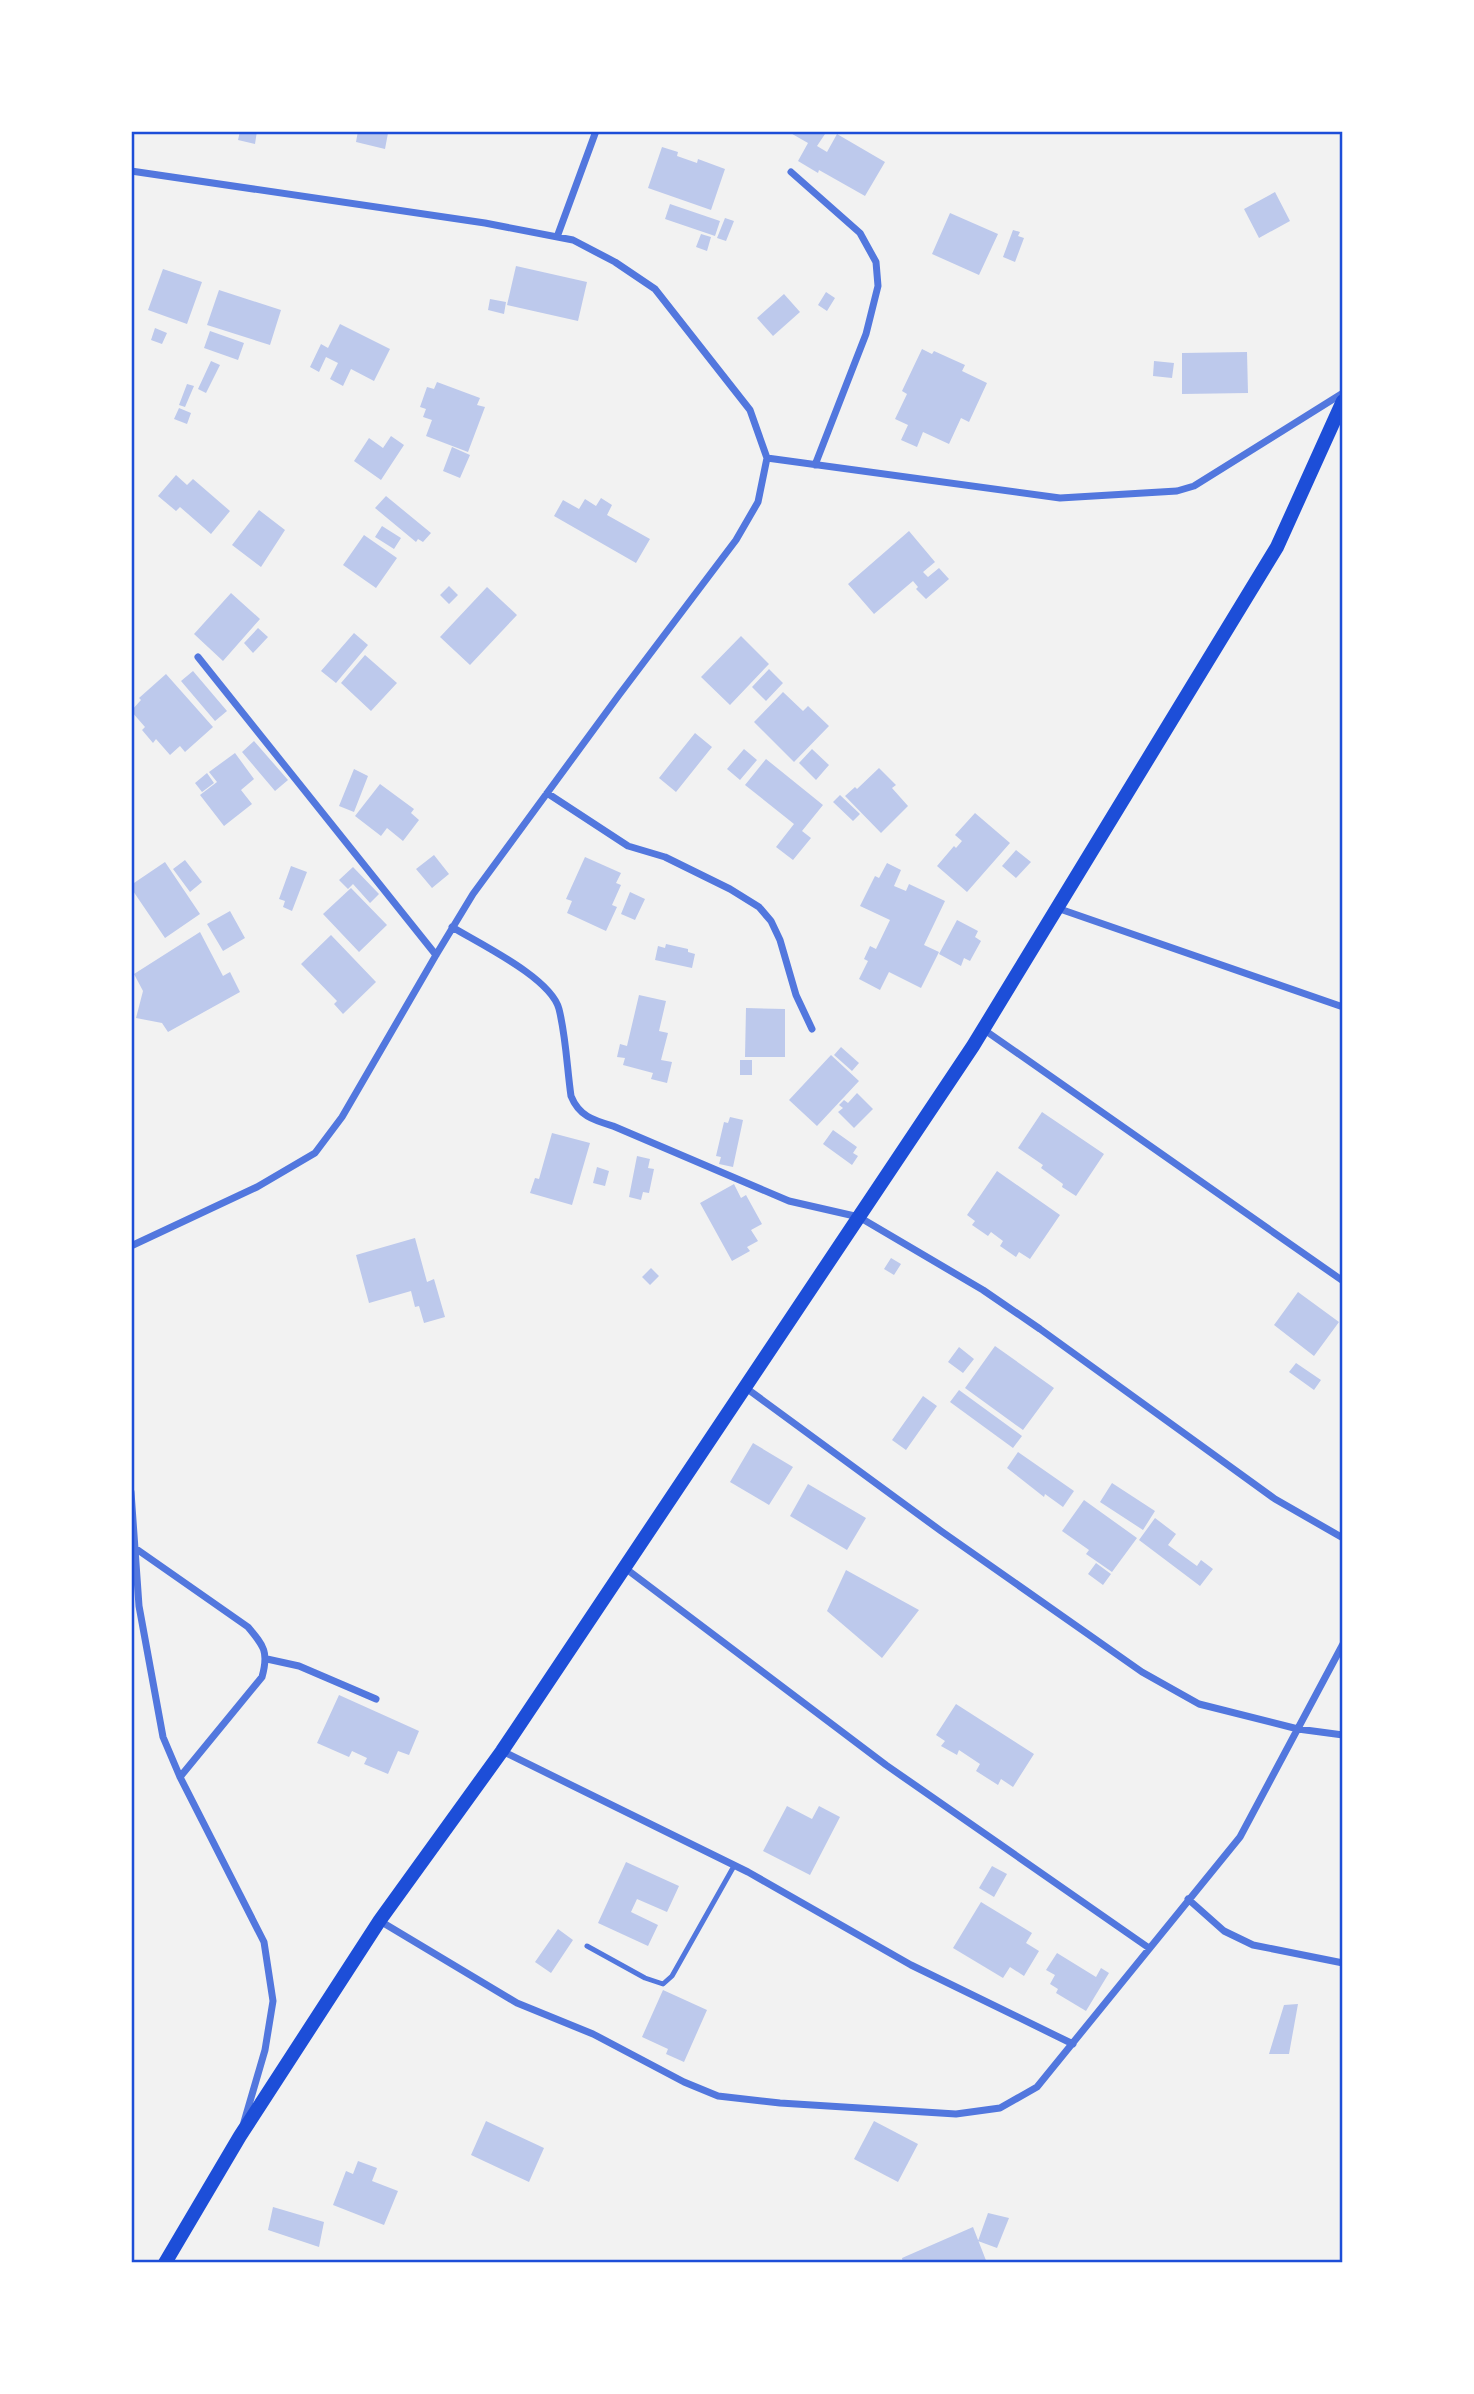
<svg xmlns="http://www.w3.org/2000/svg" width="1474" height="2394" font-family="'DejaVu Sans',sans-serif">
  <rect width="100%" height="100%" fill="#f2f2f2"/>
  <path fill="#bdc9ec" d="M240 131H257L255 144 238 140Z
    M358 131 388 133 385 149 356 142Z
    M787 131H820L825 134 817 146 827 152 837 134 885 162 865 196 819 170 818 173 798 161 808 143Z
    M662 147 678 152 677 156 697 163 698 159 725 169 711 210 648 188Z
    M1275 192 1290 221 1259 238 1244 209Z
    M670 204 720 221 715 236 665 219Z
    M950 213 998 234 979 275 932 254Z
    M725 218 734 221 726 241 717 238Z
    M1013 230 1020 232 1018 236 1024 238 1015 262 1003 257Z
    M701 234 711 237 707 251 696 247Z
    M516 266 587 282 578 321 507 305Z
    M163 269 202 282 187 324 148 310Z
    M219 290 281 310 270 345 207 325Z
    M826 292 835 298 827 311 818 305Z
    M784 294 800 312 773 336 757 318Z
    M490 299 506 302 504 314 488 310Z
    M340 324 390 349 374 381 351 369 343 386 330 379 338 363 326 357 319 372 310 367 321 344 328 348Z
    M155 328 167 333 162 344 151 340Z
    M210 331 244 343 238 360 204 348Z
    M922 349 932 354 934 351 965 365 962 371 987 383 969 422 961 418 949 444 923 432 917 447 901 440 908 425 895 419 907 394 902 391Z
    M1247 352 1248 393 1182 394V353Z
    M211 361 220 365 206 393 198 389Z
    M1154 361 1174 363 1172 378 1153 376Z
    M437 382 480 398 477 405 485 407 468 452 426 436 432 420 423 417 426 409 420 407 427 387 434 389Z
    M187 384 194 386 185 407 179 405Z
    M179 408 191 413 187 424 174 419Z
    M391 436 404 445 381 480 354 461 369 438 383 448Z
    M452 447 470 455 460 478 443 471Z
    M176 475 187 485 193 479 230 511 211 534 180 507 176 511 158 496Z
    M386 496 431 533 423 542 418 539 416 542 375 508Z
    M601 498 612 505 607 515 650 539 636 563 554 516 563 500 579 509 585 499 596 506Z
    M259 510 285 530 261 567 232 545Z
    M382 526 401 538 394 549 375 537Z
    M909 531 935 562 923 572 928 577 939 568 949 579 926 599 916 589 918 587 913 581 874 614 848 584Z
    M364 535 397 558 376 588 343 565Z
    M449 586 458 595 449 604 440 595Z
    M487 587 517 615 470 665 440 637Z
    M231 593 260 619 223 661 194 634Z
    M258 628 268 637 253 653 244 643Z
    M354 633 368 645 336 683 321 671Z
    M741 636 769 664 730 705 701 677Z
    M365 655 397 683 371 711 341 683Z
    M769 669 783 683 766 701 752 687Z
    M193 671 227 711 215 721 181 681Z
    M166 674 213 727 185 752 180 746 170 755 156 739 153 743 142 730 145 727 131 711 141 700 139 698Z
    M783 692 803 711 808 706 829 726 794 762 754 722Z
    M695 733 712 747 676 792 659 778Z
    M254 741 288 780 275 791 242 752Z
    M744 749 757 760 740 780 727 769Z
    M812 749 829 765 816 780 799 763Z
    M235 753 254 779 241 790 252 804 224 826 200 795 217 782 209 772Z
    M766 759 823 805 802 831 811 838 793 860 776 847 794 824 745 785Z
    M879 768 896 785 892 788 908 806 881 833 845 796 855 787 857 789Z
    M354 769 368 776 354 812 339 806Z
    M207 773 214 783 202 792 195 783Z
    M380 784 414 809 411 813 419 820 403 841 387 828 381 836 355 816Z
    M840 795 860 814 853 821 833 802Z
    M975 813 1010 843 967 892 937 866 954 846 956 848 962 841 955 835Z
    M1016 850 1031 862 1016 878 1002 866Z
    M434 855 449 874 432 888 416 869Z
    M585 857 621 873 616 883 621 885 612 905 617 907 606 931 567 913 572 901 566 899Z
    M185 860 202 882 190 892 173 869Z
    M165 862 200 914 165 938 131 888V885Z
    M887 863 901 870 894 886 906 891 909 884 945 901 924 945 939 952 921 988 889 972 880 990 859 979 868 961 864 959 870 946 876 949 890 920 860 906 875 876 879 878Z
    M291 866 307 872 292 911 283 907 285 901 279 899Z
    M353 867 379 894 370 903 353 884 348 889 339 880Z
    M351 888 387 925 359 952 323 914Z
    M630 892 645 899 635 920 621 914Z
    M230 911 245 938 223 951 207 924Z
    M957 920 978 931 975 937 981 941 970 961 964 958 961 966 939 954Z
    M200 932 223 976 230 972 240 992 168 1032 162 1023 136 1018 143 991 134 974Z
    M331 935 376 982 343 1014 334 1004 337 1001 301 964Z
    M666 944 688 949V952L695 954 692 968 655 960 658 946 665 948Z
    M639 995 666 1001 659 1031 668 1033 661 1060 672 1062 667 1083 651 1079 653 1073 623 1065 625 1058 617 1057 620 1044 627 1046Z
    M746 1008 785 1009V1057H745Z
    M841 1047 859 1063 852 1071 834 1055Z
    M831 1055 859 1081 817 1126 789 1100Z
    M740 1060H752V1075H740Z
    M857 1093 873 1109 854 1128 838 1112 843 1108 839 1105 844 1100 848 1103Z
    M1042 1112 1104 1154 1076 1196 1062 1187 1063 1184 1041 1168 1043 1165 1018 1148Z
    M730 1117 743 1120 733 1167 719 1164 721 1157 716 1156 724 1122 728 1123Z
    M833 1130 857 1147 853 1153 858 1156 852 1165 823 1144Z
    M552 1133 590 1143 572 1205 530 1193 535 1178 539 1179Z
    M637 1156 650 1159 648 1168 654 1169 649 1193 643 1192 641 1200 629 1197Z
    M597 1167 609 1171 605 1186 593 1183Z
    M997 1171 1060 1215 1030 1259 1019 1252 1016 1257 1000 1246 1003 1241 991 1232 988 1236 972 1225 975 1221 967 1215Z
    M734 1184 741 1198 746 1195 762 1224 751 1230 758 1241 747 1247 750 1251 732 1261 700 1203Z
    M415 1238 427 1282 434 1279 445 1317 424 1323 419 1306 415 1307 411 1291 369 1303 356 1255Z
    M891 1258 901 1264 894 1275 884 1269Z
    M651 1268 659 1276 650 1285 642 1277Z
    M1298 1292 1339 1322 1314 1356 1274 1325Z
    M995 1346 1054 1388 1023 1430 965 1388Z
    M959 1347 974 1359 963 1373 948 1362Z
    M1296 1363 1321 1380 1314 1390 1289 1372Z
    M959 1390 1022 1436 1013 1448 950 1402Z
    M923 1396 937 1406 906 1450 892 1440Z
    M753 1443 793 1467 769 1505 730 1482Z
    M1018 1452 1074 1491 1063 1507 1045 1494 1044 1497 1007 1468Z
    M1112 1483 1155 1511 1143 1530 1100 1502Z
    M808 1484 866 1518 847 1550 790 1516Z
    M1084 1500 1137 1538 1112 1572 1086 1554 1089 1550 1062 1531Z
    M1155 1518 1176 1534 1168 1545 1197 1566 1201 1560 1213 1569 1200 1586 1139 1540Z
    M1096 1563 1111 1574 1103 1585 1088 1574Z
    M846 1570 919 1610 882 1658 827 1611Z
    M339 1695 419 1731 409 1755 398 1751 388 1774 364 1764 367 1758 352 1751 349 1757 317 1743Z
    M956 1704 1034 1754 1013 1787 1001 1779 998 1785 976 1771 980 1764 959 1750 957 1755 941 1746 945 1741 936 1735Z
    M787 1806 812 1819 819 1806 840 1817 810 1875 763 1851Z
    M626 1862 679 1886 667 1912 637 1899 631 1912 658 1925 648 1946 598 1923Z
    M992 1866 1007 1874 994 1897 979 1888Z
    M981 1902 1032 1933 1026 1943 1039 1951 1024 1976 1010 1967 1003 1978 953 1948Z
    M558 1929 573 1940 551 1973 535 1962Z
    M1057 1953 1096 1977 1101 1968 1109 1973 1086 2011 1056 1993 1058 1989 1050 1984 1055 1975 1046 1970Z
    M663 1990 707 2010 684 2062 666 2054 668 2049 642 2037Z
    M1298 2004 1289 2054H1269L1284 2005Z
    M486 2121 544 2148 529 2182 471 2155Z
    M874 2121 918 2144 898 2182 854 2159Z
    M358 2161 377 2168 372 2181 398 2191 384 2225 333 2205 346 2171 353 2174Z
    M273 2207 324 2222 319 2247 268 2230Z
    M988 2213 1009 2218 997 2248 978 2241Z
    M973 2227 987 2263H903L902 2258Z"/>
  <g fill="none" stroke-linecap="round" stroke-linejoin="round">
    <path stroke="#5277de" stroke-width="5" d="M587 1946 645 1978 663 1984 672 1976 734 1866"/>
    <path stroke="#5277de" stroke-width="7" d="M131 171 485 223 573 240 615 262 655 289 750 410 767 458 758 502 736 540 619 695 473 894 436 955 342 1117 315 1153 257 1187 131 1246
      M791 172 860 233 876 262 878 286 866 334 815 465
      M557 237 596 131
      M767 458 1060 498 1177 491 1194 486 1343 393
      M198 657 436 955
      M547 793 628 846 665 857 730 889 759 907 771 921 780 940 796 995 812 1029
      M1057 908 1343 1007
      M452 927C480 944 551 978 559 1009 566 1037 567 1068 571 1096 579 1116 593 1120 613 1126L789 1201 859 1217 983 1290 1040 1329 1275 1499 1343 1538
      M983 1029 1343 1281
      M746 1388 941 1531 1142 1672 1199 1704 1298 1729 1343 1735
      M131 1492 139 1606 163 1737 180 1777 264 1942 273 2001 265 2050 244 2122
      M135 1548 248 1627C264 1646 269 1652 262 1677L180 1777
      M625 1568 886 1765 1149 1948
      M267 1659 299 1666 376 1699
      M502 1751 748 1872 911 1965 1073 2044
      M1188 1899 1224 1931 1253 1945 1343 1963
      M380 1921 517 2003 593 2034 684 2082 718 2096 780 2103 956 2114 1000 2108 1037 2087 1240 1837 1343 1644"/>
    <path stroke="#1d4ed8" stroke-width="14" d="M165 2263 240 2136 380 1920 502 1751 973 1046 1277 547 1343 401"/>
  </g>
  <rect width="1474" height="2394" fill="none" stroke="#ffffff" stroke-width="266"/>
  <rect x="133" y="133" width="1208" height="2128" fill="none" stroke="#1d4ed8" stroke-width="2.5"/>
</svg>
